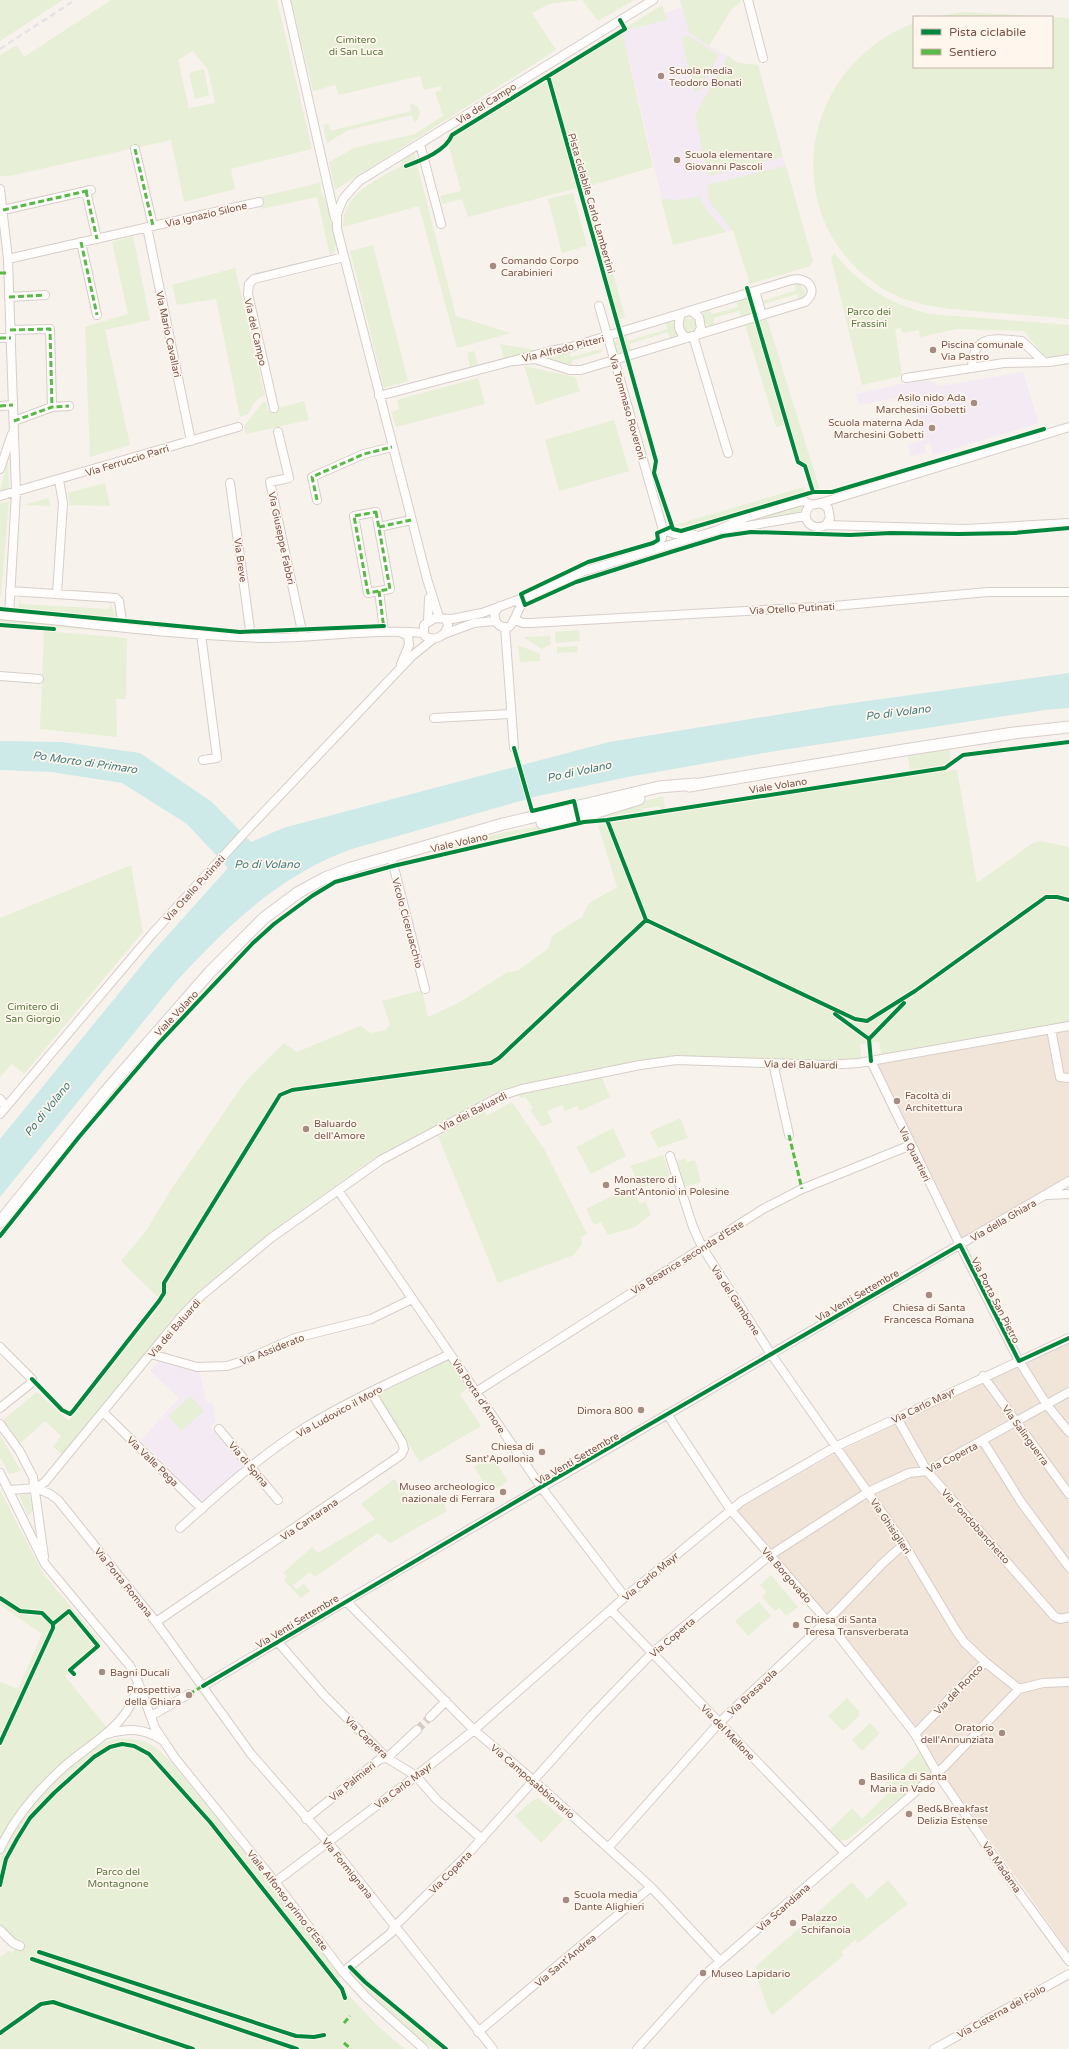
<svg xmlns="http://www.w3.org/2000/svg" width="1069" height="2049" font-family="'Varela Round',sans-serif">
  <rect width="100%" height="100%" fill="#f8f2ec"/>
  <path fill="#f1e4d9" d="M1069 1026V1178L962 1239 913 1141 906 1144 867 1065Z
    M1069 1341V1680L1023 1686 939 1769 916 1727 773 1556 737 1510 832 1455Z
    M1042 1687H1069V1952L942 1773 1016 1697 1021 1692Z"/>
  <path fill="#f3eaf4" d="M682 7 689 33 739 63 758 65 799 213 673 245 622 31 667 20 665 13Z
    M1023 372 1039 423 933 455 930 443 924 445 926 453 911 457 908 444 922 441 911 395 859 405 856 394 906 383 931 381 940 386Z
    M160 1360 199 1370 207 1403H212L216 1421 210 1427 244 1467 202 1503 141 1440 179 1398 150 1371Z"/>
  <path fill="#e7efd6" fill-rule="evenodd" d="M0 0H63L0 41Z
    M111 0H277L312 149 231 169 235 189 184 202 171 140 9 176H0V55L17 45 24 57ZM193 51 208 70 215 103 189 108 178 60Z
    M291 0H582L549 4 532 13 556 50 335 190 329 162 354 148 415 134 443 116 435 92 441 90V86L424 90 420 76 339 95 335 85 313 91Z
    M582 0H634L598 21Z
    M680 0H741V2L731 10 709 46 689 33Z
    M662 5 667 20 622 31 653 167 589 186 625 317 618 319 581 187 468 217 462 199 442 204 440 196 461 191 447 139Z
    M963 12 1069 18V319C1042 316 1015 314 987 312 954 309 917 308 887 291 775 226 796 68 914 23V67H1052V17H934Z
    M688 35 719 55 700 90 695 92 681 38Z
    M728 56 739 63 758 65 783 157 708 176 698 130 696 128 698 125 696 114Z
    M204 69 209 95 195 99 189 73Z
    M410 104C420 105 422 112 417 121L414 122 412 115 348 130 327 143 323 125 328 124 330 131 411 111Z
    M414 153 456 316 511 333 457 348 419 206 343 227C342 192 377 181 402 165L401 160Z
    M786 166 813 261 810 266 750 284 733 231 711 204 707 187 710 184Z
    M320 183 322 195 328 203 336 240 335 251 330 256 317 197 262 209 259 197Z
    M573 193 587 246 562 253 548 199Z
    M700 196 704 207 726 232 673 245 661 199 680 200Z
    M133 236 150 320 105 330 130 445 90 457 85 327 128 314 112 242Z
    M373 245 408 381 384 388 350 251Z
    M834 253C861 286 889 304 930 314L1069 325V354L1045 358 1024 331 957 329 920 337 919 330 903 333 900 328 895 329 902 376 862 385 831 258Z
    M235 268 265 396C256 397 252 407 248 414L240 417 216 299 177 305 172 285Z
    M799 283 805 291V296L799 300 797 294 764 304 763 301 796 290 794 284Z
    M747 297 752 314 741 317 739 311 713 318 715 325 709 326 703 321 702 317 705 311 710 310 712 314 738 307 736 301Z
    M682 325a7 7 0 1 1 14 0a7 7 0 1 1-14 0Z
    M767 319 820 490 813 492 805 466 798 462 787 424 776 427 745 325Z
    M670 322 675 323 678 334 670 339 668 332 629 344 631 350 621 353 615 352 613 344 617 339 626 335 628 341 667 329 666 323Z
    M500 344 535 350 504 359Z
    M601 349 602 352 571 361 573 367 549 358 569 352 571 357Z
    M474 351 478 365 470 367 467 353Z
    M524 366 575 377 580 391 536 405Z
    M478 378 485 404 396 427 391 412 399 409 397 400Z
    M304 401 309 420 246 434 244 426 263 402H266L268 411Z
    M614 420 629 471 559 491 545 440Z
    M8 460 9 490H0Z
    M105 483 110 506 69 505 68 493Z
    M804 487 805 492 684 527 675 525Z
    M48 498 51 506 24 505Z
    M9 501 1 597H0V503Z
    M803 505 801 515 740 523Z
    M21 597V604L109 609 110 603 119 622 16 613Z
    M0 618 104 627 103 631 0 623Z
    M579 630 580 641 556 643 555 632Z
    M44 631 127 638 126 699H116L117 737 40 729Z
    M550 636 551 644 542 649 523 637Z
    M518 645 540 654V661L520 662Z
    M577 646 578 652 557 653V647Z
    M950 750 951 761 945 765 910 770 908 756Z
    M957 770 977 883 1031 844 1040 841 1069 847V1024L882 1057 879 1042 860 1044 862 1060 824 1061 685 1056 644 1061 506 1088 497 1092 378 1156 361 1167 277 1228 200 1290 171 1320 97 1418 63 1455 53 1447 61 1436 45 1421 21 1443 3 1420 37 1392 69 1421 163 1302 121 1261 146 1231 172 1188 245 1082 284 1043 297 1052 360 1026 371 1033 386 1030 390 1024 382 1001 422 990 428 1017 458 1003 508 972 517 971 548 949 552 936 582 917 588 904 617 887 598 825 912 774Z
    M663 796 665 808 660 809 659 806 643 809V811L586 820 585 818Z
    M576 820 577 822 453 849 452 846 506 832Z
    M131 865 143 932 24 1074 12 1064 0 1077V918Z
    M602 1078 610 1097 580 1111 577 1106 565 1111 562 1105 547 1111 552 1122 542 1127 530 1110 533 1108 525 1097 521 1098 518 1095Z
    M512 1102 544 1149 587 1234 581 1237 582 1243 574 1255 498 1283 438 1136 484 1110 487 1116Z
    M680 1118 688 1138 658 1148 650 1132Z
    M613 1128 626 1156 591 1174 576 1147Z
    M663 1155 670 1177 641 1188 630 1166Z
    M686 1158 687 1162 695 1160 701 1182 683 1187 675 1162Z
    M631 1187 640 1204 645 1201 651 1215 635 1227 608 1235 601 1222 594 1225 586 1209Z
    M448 1359 468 1388 460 1394 481 1426 420 1462 375 1393Z
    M191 1396 204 1411 181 1431 168 1416Z
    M0 1435 21 1471 9 1474 0 1457Z
    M492 1456 508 1481 490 1493 474 1467Z
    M394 1479 409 1497 419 1499 425 1495 434 1504 443 1501 447 1511 390 1543 378 1533 315 1577 310 1572 293 1585 296 1589 304 1584 310 1591 301 1598 284 1580 287 1576 283 1573 312 1547 318 1553 375 1519 361 1504Z
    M0 1490 44 1575 100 1641 73 1663 75 1666 65 1676 108 1729 56 1771 0 1844V1682L18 1689 42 1634 0 1605Z
    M29 1494 33 1511 28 1516 19 1495Z
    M771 1575 798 1607 786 1616 779 1608 775 1611 762 1597 767 1592 760 1585Z
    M759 1602 771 1616 748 1636 735 1621Z
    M847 1698 859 1711V1716L843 1731 828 1716Z
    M870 1723 880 1733 862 1751 852 1740Z
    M119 1738C148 1740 152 1742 172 1763L341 1973 338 1983 342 1989 381 2029 405 2049H0V1957L10 1950 12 1954 17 1943 0 1926C0 1909 0 1891 0 1874 0 1868 0 1859 1 1853 15 1809 75 1750 119 1738Z
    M920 1752 933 1772 847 1840 841 1841 830 1830 852 1808 862 1819 887 1794 881 1788Z
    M539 1798 564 1819 541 1843 515 1816 532 1801Z
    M888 1880 908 1904 858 1943 855 1940 841 1952 844 1955 772 2015C763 2003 763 1986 753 1975L758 1971 755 1967 852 1882 867 1899Z
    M355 1966C384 1995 410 2026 444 2049H434L418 2038 347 1972Z"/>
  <path fill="#cdeae9" d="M1069 673V708L1045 710 776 751 628 777 538 796 352 849C279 875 226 927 174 984L0 1197V1139L150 955 228 868 187 824 122 783 51 772 0 770V741L62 742 140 753 212 802 251 842 283 828 609 742 831 706Z"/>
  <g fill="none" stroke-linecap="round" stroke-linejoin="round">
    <path stroke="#d8cbc4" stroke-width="8" stroke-dasharray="8 4" stroke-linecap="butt" d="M417 1730 430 1717"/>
    <g stroke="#d7cdc8" stroke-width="10">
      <path id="minor" d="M286 0 335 218
        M748 0 763 58
        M420 144 441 224
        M135 149 153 226
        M0 189 8 259 16 493 9 616
        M86 191 97 239
        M3 210 91 190
        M147 227 191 441
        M81 242 97 315
        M8 259 259 202
        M755 291 762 315
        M9 297 45 295
        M599 306 663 530 662 538 653 550
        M691 311 699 317 701 328 697 335
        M681 314C677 325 678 332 687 338
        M10 330 50 329 52 407
        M693 336 728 453
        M0 338H11
        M972 367C973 333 996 339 1022 341L1044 362
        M906 378 1004 363 1049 362 1069 359
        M379 396 550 351 571 347 791 280C809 276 819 291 805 302L581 370H570L535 359 514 361
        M0 406 13 405
        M274 408 248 294 249 284 254 279 344 257
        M14 421 52 407 69 406
        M278 432 289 478 270 482 303 636
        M0 469 12 434
        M230 483 251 637
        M0 496 238 427
        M317 500 312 477 364 454 392 447
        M821 503 1069 427
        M376 512 390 589 368 593 354 516Z
        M826 525 830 518 828 508 821 503 811 505C798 516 811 533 826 525L966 529 1069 523
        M379 527 411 520
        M663 530 675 534 695 535
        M725 530 805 516
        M10 591 116 598 119 601 123 627
        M379 591 384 631
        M57 594 63 503 59 480
        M500 606 494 613 496 622C510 637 514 619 519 609 521 604 525 601 529 597
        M0 615C86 623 173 635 260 638 315 639 369 628 424 633
        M439 617 427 579 337 229V214L343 199 359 181 653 0
        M446 619 448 625C446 636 435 642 425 636L424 633V625L435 618 452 619 482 613 523 598 582 572 718 530 744 518 798 502 804 501 811 505
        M515 620 523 623H531L834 606 988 592H1069
        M428 621 429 598
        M505 627 514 748
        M400 632 408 636 409 645 401 664
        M201 634 217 758 203 760
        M444 634 474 623 495 621
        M0 676 39 679
        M434 718 511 714
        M391 856 425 989
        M1051 1029 1060 1077 1069 1078
        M871 1061 960 1245 1019 1361 1047 1405 1069 1432
        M773 1063 789 1135
        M0 1099 6 1107
        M0 1114 152 934 248 829 412 656 433 639
        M670 1156 693 1227 702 1247 771 1354 904 1544 955 1629 964 1642 985 1662 1019 1689
        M338 1190 541 1487 625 1597
        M1048 1195 1069 1194
        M0 1347 32 1379 30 1384 0 1408
        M151 1354 197 1367 227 1366 243 1361 295 1338 371 1319 412 1299
        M983 1376 1069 1494
        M476 1392 763 1209 802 1189 911 1145
        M104 1413 202 1509
        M667 1414 730 1509 827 1621 915 1734 937 1773 1012 1883 1069 1961
        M897 1418 927 1471 1054 1616 1060 1619 1069 1617
        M0 1424 19 1450 33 1477 44 1557
        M219 1429 278 1500
        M983 1441 1021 1502 1069 1567
        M0 1473 45 1564 130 1666 138 1682 155 1728 175 1758 275 1882 343 1972 366 1997 424 2049
        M36 1488 50 1494 58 1500 156 1622 251 1754 328 1842 493 2049
        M9 1490 36 1488 45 1482 180 1318 201 1296 271 1238 381 1160 503 1095 522 1089 640 1065 677 1060 826 1065 859 1063 1069 1026
        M180 1528C220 1492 261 1455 306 1427 352 1399 402 1377 450 1354
        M346 1601 474 1730 533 1780 651 1887 720 1961
        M611 1610 845 1853
        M156 1622 401 1455 404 1449 402 1442 371 1392
        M278 1642 324 1695 387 1758 416 1776 437 1800 482 1839
        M203 1686 346 1601 1069 1181
        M151 1716 189 1694
        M430 1717 446 1701
        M108 1734C128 1728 144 1728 162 1740
        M915 1734 985 1662
        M306 1819 380 1759 387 1758 417 1730
        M608 1848 719 1723 827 1621 883 1563 904 1544
        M0 1849C15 1816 39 1789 66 1765 94 1741 132 1723 138 1683
        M275 1882 416 1776 474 1730 625 1597 742 1501 835 1447 1069 1338
        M0 1930 13 1943 20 1946
        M343 1972 391 1933 394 1927 467 1855 592 1715 652 1653 769 1556 868 1492 909 1473 927 1471 1069 1392
        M478 2032 651 1887
        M637 2049 701 1978 945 1766 1019 1689 1043 1683 1069 1682
        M934 2049 1069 1974"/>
    </g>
    <g stroke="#d9ceca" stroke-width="13">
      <path id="secondary" d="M689 786 904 750 1014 733 1069 727
        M542 823 597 812 639 799
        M0 1222 106 1091 210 972 264 918 299 892 325 878 351 868 503 824 659 787 695 784"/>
    </g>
    <use href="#minor" stroke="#fefdfc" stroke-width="8"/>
    <use href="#secondary" stroke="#fefdfc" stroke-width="11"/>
    <path stroke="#e5e3e5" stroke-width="2.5" stroke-dasharray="6 4" stroke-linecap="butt" d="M0 49 75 0"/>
    <path stroke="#58b947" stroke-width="3" stroke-dasharray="6 3" stroke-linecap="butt" d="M135 149 153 226
      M86 191 97 239
      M3 210 91 190
      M81 242 97 315
      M0 273H8
      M9 297 45 295
      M10 330 50 329 52 407
      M0 338H11
      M0 406 13 405
      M14 421 52 407 69 406
      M317 500 312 477 364 454 392 447
      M376 512 390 589 368 593 354 516Z
      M379 527 411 520
      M379 591 384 629
      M789 1135 802 1189
      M189 1694 203 1686
      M344 2023 350 2016
      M344 2043 351 2049"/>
    <g stroke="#fff6ee" stroke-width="6">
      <path id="cycleway" d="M548 76 656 461 654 473 673 529 681 531 813 492H832L1044 429
        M406 166C422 160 446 151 452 135L625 29 620 20
        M747 288 798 462 805 466 813 492
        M671 527 657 533 658 540 653 543 588 562 521 594 525 605 576 582 674 551 723 536 751 532 850 535 891 533 959 534 1014 533 1069 528
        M0 609 240 632 384 626
        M0 625 54 629
        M514 748 532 811 574 801 579 823
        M607 820 646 920 855 1019 867 1021 915 991 1046 897H1057L1069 900
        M835 1014 869 1039 871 1061
        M869 1039 904 1003
        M0 1236 79 1137 159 1043 253 943 274 924 312 896 335 882 393 866 584 822 607 820 945 768 963 755 1069 742
        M32 1379 62 1410 70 1414 73 1411 159 1301 164 1293V1283L280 1095 292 1090 491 1063 499 1058 646 920
        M0 1598 20 1611 42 1613 53 1624V1628L0 1743
        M53 1624 69 1611 98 1646 70 1670 74 1674
        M203 1686 541 1487 960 1245 1019 1361 1069 1338
        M0 1885 6 1859 17 1839 30 1818 54 1793 94 1757 110 1747 122 1744 134 1746 149 1754 210 1822 342 1989 345 1998
        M39 1952 296 2036 314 2037 324 2035
        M32 1959 297 2049
        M350 1967 365 1982 446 2049
        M0 2033 41 2004 53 2002 193 2049"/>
    </g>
    <use href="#cycleway" stroke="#00873e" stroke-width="4"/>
  </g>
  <g fill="#a58c83" stroke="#fff6ee" stroke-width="1.5">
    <circle cx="661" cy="76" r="4"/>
    <circle cx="677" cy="160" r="4"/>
    <circle cx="493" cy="266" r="4"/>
    <circle cx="933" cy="350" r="4"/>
    <circle cx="974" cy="403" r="4"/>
    <circle cx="932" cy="428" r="4"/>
    <circle cx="897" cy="1101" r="4"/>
    <circle cx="306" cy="1129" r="4"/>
    <circle cx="606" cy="1185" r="4"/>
    <circle cx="929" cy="1295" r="4"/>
    <circle cx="641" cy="1410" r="4"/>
    <circle cx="542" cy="1452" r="4"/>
    <circle cx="503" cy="1492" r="4"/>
    <circle cx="796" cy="1625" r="4"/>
    <circle cx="102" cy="1672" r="4"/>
    <circle cx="189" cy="1695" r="4"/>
    <circle cx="1002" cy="1733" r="4"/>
    <circle cx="862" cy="1782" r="4"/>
    <circle cx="909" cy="1814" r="4"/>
    <circle cx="566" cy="1900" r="4"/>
    <circle cx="793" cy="1923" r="4"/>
    <circle cx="703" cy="1973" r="4"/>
  </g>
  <g text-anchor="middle" stroke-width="3.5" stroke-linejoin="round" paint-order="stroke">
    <g font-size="10" fill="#57793f" stroke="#fff6ee">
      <text x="356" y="43">Cimitero<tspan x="356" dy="12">di San Luca</tspan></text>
      <text x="869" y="315">Parco dei<tspan x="869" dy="12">Frassini</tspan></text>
      <text x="33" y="1010">Cimitero di<tspan x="33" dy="12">San Giorgio</tspan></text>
      <text x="118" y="1875">Parco del<tspan x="118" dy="12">Montagnone</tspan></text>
    </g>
    <g font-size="10" fill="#78554a" stroke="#fff6ee" text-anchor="start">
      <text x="669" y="74">Scuola media<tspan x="669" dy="12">Teodoro Bonati</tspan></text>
      <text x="685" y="158">Scuola elementare<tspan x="685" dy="12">Giovanni Pascoli</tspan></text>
      <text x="501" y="264">Comando Corpo<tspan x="501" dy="12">Carabinieri</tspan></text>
      <text x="941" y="348">Piscina comunale<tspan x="941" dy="12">Via Pastro</tspan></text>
      <text x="966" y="401" text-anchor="end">Asilo nido Ada<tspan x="966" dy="12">Marchesini Gobetti</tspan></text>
      <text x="924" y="426" text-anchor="end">Scuola materna Ada<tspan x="924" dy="12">Marchesini Gobetti</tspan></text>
      <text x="905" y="1099">Facoltà di<tspan x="905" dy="12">Architettura</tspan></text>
      <text x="314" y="1127">Baluardo<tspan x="314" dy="12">dell'Amore</tspan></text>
      <text x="614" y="1183">Monastero di<tspan x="614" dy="12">Sant'Antonio in Polesine</tspan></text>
      <text x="929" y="1311" text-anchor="middle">Chiesa di Santa<tspan x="929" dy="12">Francesca Romana</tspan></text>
      <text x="633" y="1414" text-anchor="end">Dimora 800</text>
      <text x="534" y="1450" text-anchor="end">Chiesa di<tspan x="534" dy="12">Sant'Apollonia</tspan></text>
      <text x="495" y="1490" text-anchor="end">Museo archeologico<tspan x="495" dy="12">nazionale di Ferrara</tspan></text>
      <text x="804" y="1623">Chiesa di Santa<tspan x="804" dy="12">Teresa Transverberata</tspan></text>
      <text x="110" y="1676">Bagni Ducali</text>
      <text x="181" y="1693" text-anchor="end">Prospettiva<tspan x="181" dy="12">della Ghiara</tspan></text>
      <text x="994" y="1731" text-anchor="end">Oratorio<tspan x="994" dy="12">dell'Annunziata</tspan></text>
      <text x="870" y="1780">Basilica di Santa<tspan x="870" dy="12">Maria in Vado</tspan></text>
      <text x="917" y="1812">Bed&amp;Breakfast<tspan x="917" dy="12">Delizia Estense</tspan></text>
      <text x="574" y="1898">Scuola media<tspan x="574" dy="12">Dante Alighieri</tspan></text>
      <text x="801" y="1921">Palazzo<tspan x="801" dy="12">Schifanoia</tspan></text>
      <text x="711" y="1977">Museo Lapidario</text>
    </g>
    <g font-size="10" fill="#78554a" stroke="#fff6ee">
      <text transform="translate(486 103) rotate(-32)" y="4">Via del Campo</text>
      <text transform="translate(592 203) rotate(74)" y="4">Pista ciclabile Carlo Lambertini</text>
      <text transform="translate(206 214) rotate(-13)" y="4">Via Ignazio Silone</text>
      <text transform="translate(256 332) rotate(77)" y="4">Via del Campo</text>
      <text transform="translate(169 334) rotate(78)" y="4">Via Mario Cavallari</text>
      <text transform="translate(563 348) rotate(-14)" y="4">Via Alfredo Pitteri</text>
      <text transform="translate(628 407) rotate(74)" y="4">Via Tommaso Roveroni</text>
      <text transform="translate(127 460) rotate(-17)" y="4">Via Ferruccio Parri</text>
      <text transform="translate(282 538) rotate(78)" y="4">Via Giuseppe Fabbri</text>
      <text transform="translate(241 560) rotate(82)" y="4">Via Breve</text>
      <text transform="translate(792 608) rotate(-3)" y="4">Via Otello Putinati</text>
      <text transform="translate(778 785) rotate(-9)" y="4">Viale Volano</text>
      <text transform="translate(459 842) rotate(-13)" y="4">Viale Volano</text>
      <text transform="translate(194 888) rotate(-48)" y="4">Via Otello Putinati</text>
      <text transform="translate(408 923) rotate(75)" y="4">Vicolo Ciceruacchio</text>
      <text transform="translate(176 1013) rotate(-47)" y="4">Viale Volano</text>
      <text transform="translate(801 1064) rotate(1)" y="4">Via dei Baluardi</text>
      <text transform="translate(473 1111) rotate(-27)" y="4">Via dei Baluardi</text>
      <text transform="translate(915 1154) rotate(64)" y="4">Via Quartieri</text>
      <text transform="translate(1003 1220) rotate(-30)" y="4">Via della Ghiara</text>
      <text transform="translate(687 1257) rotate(-32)" y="4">Via Beatrice seconda d'Este</text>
      <text transform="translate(857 1295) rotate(-30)" y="4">Via Venti Settembre</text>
      <text transform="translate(736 1300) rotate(57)" y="4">Via del Gambone</text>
      <text transform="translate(996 1300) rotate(63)" y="4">Via Porta San Pietro</text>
      <text transform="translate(174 1328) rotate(-49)" y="4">Via dei Baluardi</text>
      <text transform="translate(272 1349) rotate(-22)" y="4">Via Assiderato</text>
      <text transform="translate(479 1396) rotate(56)" y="4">Via Porta d'Amore</text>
      <text transform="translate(923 1405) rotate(-26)" y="4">Via Carlo Mayr</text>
      <text transform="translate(339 1411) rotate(-29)" y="4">Via Ludovico il Moro</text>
      <text transform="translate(1026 1435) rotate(54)" y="4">Via Salinguerra</text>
      <text transform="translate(952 1457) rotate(-27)" y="4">Via Coperta</text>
      <text transform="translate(577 1458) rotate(-30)" y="4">Via Venti Settembre</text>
      <text transform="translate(153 1461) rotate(44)" y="4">Via Valle Pega</text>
      <text transform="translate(249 1464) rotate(50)" y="4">Via di Spina</text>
      <text transform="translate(309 1519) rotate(-34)" y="4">Via Cantarana</text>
      <text transform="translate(891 1526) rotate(56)" y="4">Via Ghisiglieri</text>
      <text transform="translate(976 1526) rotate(48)" y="4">Via Fondobanchetto</text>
      <text transform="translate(787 1575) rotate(49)" y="4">Via Borgovado</text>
      <text transform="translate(650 1576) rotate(-40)" y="4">Via Carlo Mayr</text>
      <text transform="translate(124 1582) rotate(51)" y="4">Via Porta Romana</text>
      <text transform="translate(297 1621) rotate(-31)" y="4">Via Venti Settembre</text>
      <text transform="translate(672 1637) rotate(-40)" y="4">Via Coperta</text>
      <text transform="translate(958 1689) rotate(-46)" y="4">Via del Ronco</text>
      <text transform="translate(752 1692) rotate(-43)" y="4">Via Brasavola</text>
      <text transform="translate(728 1732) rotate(46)" y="4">Via del Mellone</text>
      <text transform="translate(367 1737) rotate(44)" y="4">Via Caprera</text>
      <text transform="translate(352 1781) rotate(-39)" y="4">Via Palmieri</text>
      <text transform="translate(533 1781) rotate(41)" y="4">Via Camposabbionario</text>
      <text transform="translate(403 1785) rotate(-37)" y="4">Via Carlo Mayr</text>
      <text transform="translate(1002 1867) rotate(55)" y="4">Via Madama</text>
      <text transform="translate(348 1868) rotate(51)" y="4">Via Formignana</text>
      <text transform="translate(450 1872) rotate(-45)" y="4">Via Coperta</text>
      <text transform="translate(288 1900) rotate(52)" y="4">Viale Alfonso primo d'Este</text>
      <text transform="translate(783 1907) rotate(-41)" y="4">Via Scandiana</text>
      <text transform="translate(565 1960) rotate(-40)" y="4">Via Sant'Andrea</text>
      <text transform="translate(1001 2011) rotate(-29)" y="4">Via Cisterna del Follo</text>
    </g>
    <g font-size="11" font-style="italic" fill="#3c7b7e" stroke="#fff6ee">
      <text transform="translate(898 712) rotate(-7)" y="4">Po di Volano</text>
      <text transform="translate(85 762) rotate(8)" y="4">Po Morto di Primaro</text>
      <text transform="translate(579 771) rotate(-12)" y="4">Po di Volano</text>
      <text x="267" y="868">Po di Volano</text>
      <text transform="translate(47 1109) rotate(-51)" y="4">Po di Volano</text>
    </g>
  </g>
  <rect x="913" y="16" width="140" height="52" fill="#fff6ee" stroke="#c9b6ac"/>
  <rect x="921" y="29" width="20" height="6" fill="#00873e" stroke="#c9b6ac"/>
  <text x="949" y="36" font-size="12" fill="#78554a">Pista ciclabile</text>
  <rect x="921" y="49" width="20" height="6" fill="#58b947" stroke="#c9b6ac"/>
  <text x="949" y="56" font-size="12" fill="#78554a">Sentiero</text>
</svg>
